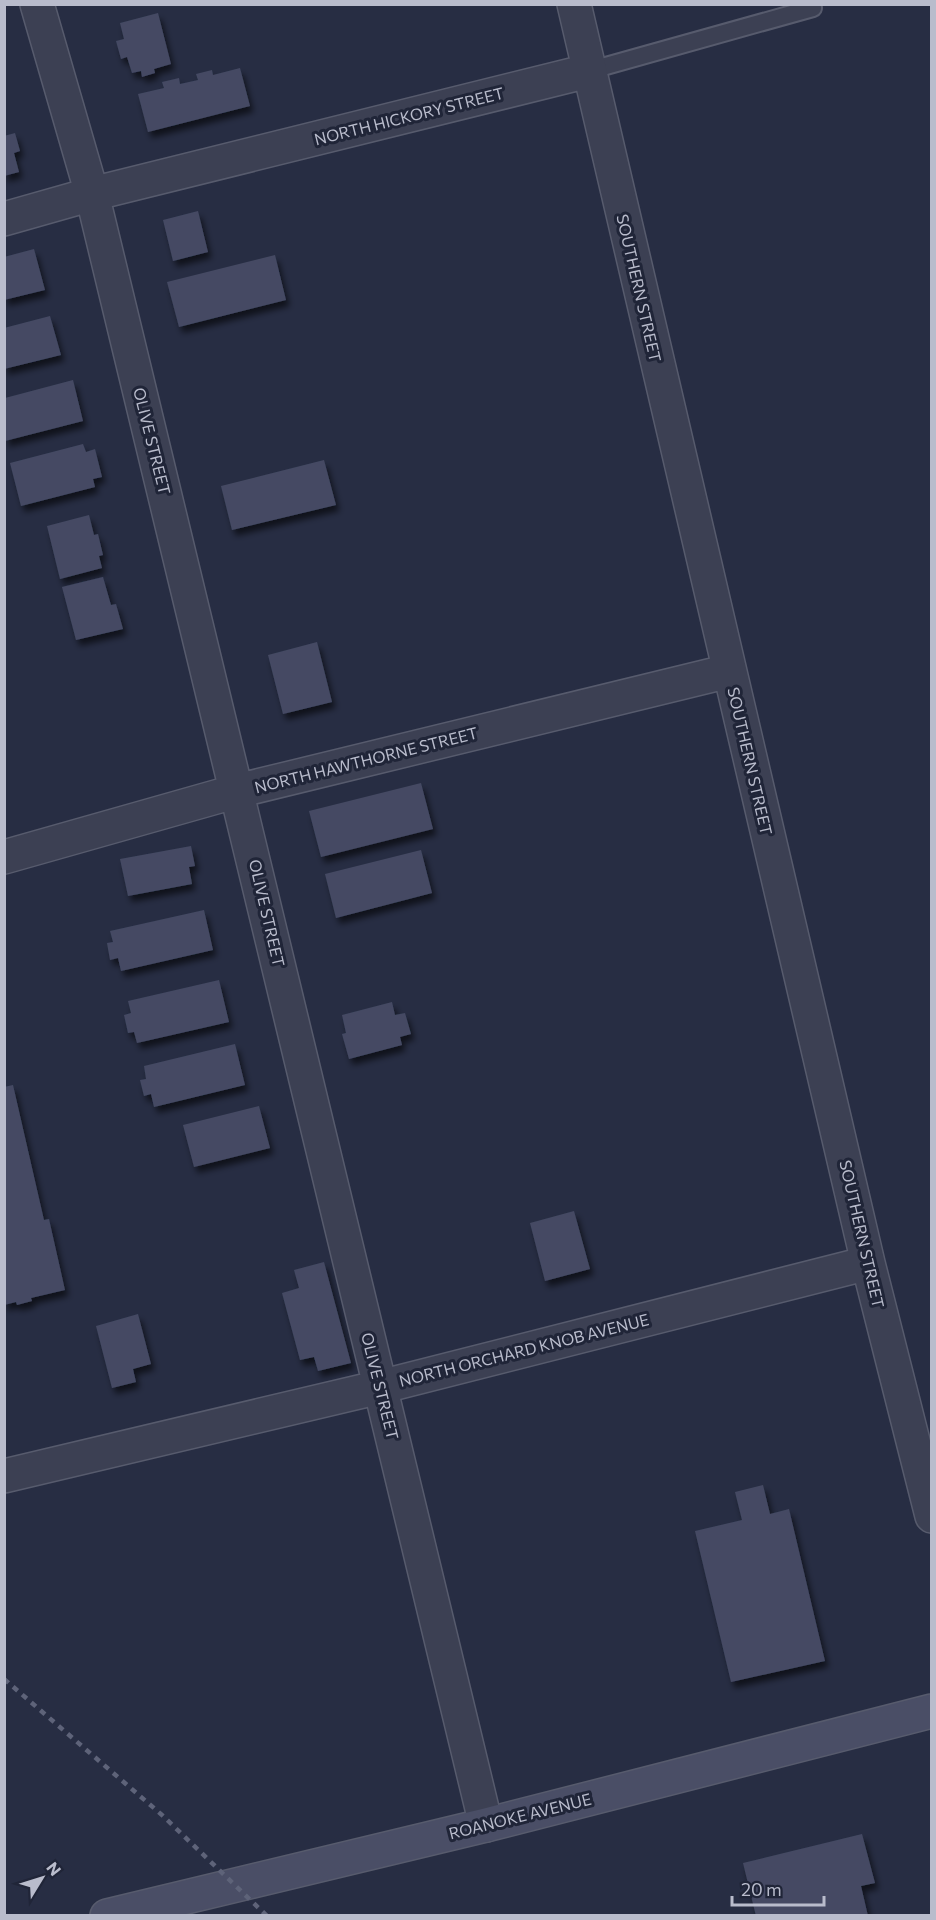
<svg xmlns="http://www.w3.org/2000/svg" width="936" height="1920" font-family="Commissioner,sans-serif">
  <defs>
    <filter id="shadow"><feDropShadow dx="3.5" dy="6" stdDeviation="3" flood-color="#0009"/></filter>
  </defs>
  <rect width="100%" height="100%" fill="#272d43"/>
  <path fill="#444a63" filter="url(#shadow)" d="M158 13 171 64 154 69 155 73 142 77 141 71 132 73 127 57 121 59 116 41 124 39 120 23Z
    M240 68 250 106 148 132 138 94 164 88 162 82 179 78 180 84 198 80 196 74 212 70 213 75Z
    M15 133 20 151 14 153 19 172 4 176V136Z
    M198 211 208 252 173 261 163 220Z
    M34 249 45 290 4 300V257Z
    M275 255 286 300 179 327 167 282Z
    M50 316 61 355 4 369V328Z
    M73 380 83 421 5 441V398Z
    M83 444 86 452 95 449 102 477 93 479 95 487 21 506 10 463Z
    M324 460 336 505 232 530 221 486Z
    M89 515 94 535 98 534 103 555 99 556 102 568 60 579 47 526Z
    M103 577 111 605 116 604 123 629 76 640 62 587Z
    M317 642 332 702 283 714 268 655Z
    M421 783 433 829 321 857 309 811Z
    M191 846 195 866 189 867 192 884 128 896 120 859Z
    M421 850 432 893 336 918 325 874Z
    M204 910 213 950 121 971 118 958 110 960 107 943 113 942 110 931Z
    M219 980 229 1022 137 1043 134 1032 128 1033 124 1015 131 1013 128 1001Z
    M392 1002 395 1015 405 1013 411 1034 400 1037 402 1045 349 1059 342 1034 346 1033 342 1015Z
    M235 1044 245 1085 154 1107 151 1094 144 1096 140 1080 146 1079 144 1066Z
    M13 1085 44 1220 49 1219 65 1290 31 1298 32 1301 17 1305 16 1302 4 1305V1087Z
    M259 1106 270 1148 194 1167 183 1125Z
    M574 1211 590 1269 545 1281 530 1223Z
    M324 1262 351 1363 318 1371 314 1357 300 1360 282 1293 299 1288 294 1270Z
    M138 1314 151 1364 133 1369 136 1382 112 1388 96 1326Z
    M763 1485 770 1514 789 1509 825 1661 731 1682 695 1531 742 1520 735 1492Z
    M862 1834 875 1883 861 1886 868 1916H756L743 1863Z"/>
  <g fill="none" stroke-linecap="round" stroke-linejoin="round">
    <g stroke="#575b6d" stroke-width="20">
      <path id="lane" d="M588 71 813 8"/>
    </g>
    <g stroke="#575b6d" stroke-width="36">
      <path id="street" d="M37 4 92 194 486 1825
        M574 4 868 1263 932 1516
        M4 219 92 194 588 71
        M4 857 237 791 729 671
        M4 1476 380 1387 868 1263"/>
    </g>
    <g stroke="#575b6d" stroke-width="36">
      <path id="secondary" d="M107 1916 486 1825 932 1711"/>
    </g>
    <use href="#lane" stroke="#3c4053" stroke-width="16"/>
    <use href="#street" stroke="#3c4053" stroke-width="33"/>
    <use href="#secondary" stroke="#4a4e66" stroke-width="33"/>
    <path stroke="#5e6379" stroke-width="4.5" stroke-dasharray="6 6" stroke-linecap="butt" d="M4 1679 162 1815 267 1916"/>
  </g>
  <g text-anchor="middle" stroke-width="6" stroke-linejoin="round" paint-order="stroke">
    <g font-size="16" fill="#b9bccc" stroke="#202538">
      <text transform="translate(409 116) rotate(-14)" y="6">NORTH HICKORY STREET</text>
      <text transform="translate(639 288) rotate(77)" y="6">SOUTHERN STREET</text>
      <text transform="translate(152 441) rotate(76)" y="6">OLIVE STREET</text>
      <text transform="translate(366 760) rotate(-14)" y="6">NORTH HAWTHORNE STREET</text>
      <text transform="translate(750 761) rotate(77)" y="6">SOUTHERN STREET</text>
      <text transform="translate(267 913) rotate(77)" y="6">OLIVE STREET</text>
      <text transform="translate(862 1234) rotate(77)" y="6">SOUTHERN STREET</text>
      <text transform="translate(524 1350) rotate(-14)" y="6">NORTH ORCHARD KNOB AVENUE</text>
      <text transform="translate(380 1386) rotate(76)" y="6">OLIVE STREET</text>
      <text transform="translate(520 1816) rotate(-14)" y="6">ROANOKE AVENUE</text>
    </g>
  </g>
  <rect width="936" height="1920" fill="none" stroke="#b9bccc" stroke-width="12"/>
  <g transform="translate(42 1878) rotate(52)" stroke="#202538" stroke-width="4.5" paint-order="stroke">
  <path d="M0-4.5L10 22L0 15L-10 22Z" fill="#b9bccc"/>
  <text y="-9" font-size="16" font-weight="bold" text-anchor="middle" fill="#b9bccc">N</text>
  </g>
  <path d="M732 1896v9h92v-9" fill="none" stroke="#b9bccc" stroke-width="3"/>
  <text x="741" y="1896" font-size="18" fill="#b9bccc" stroke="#202538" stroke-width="4.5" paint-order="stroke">20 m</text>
</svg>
